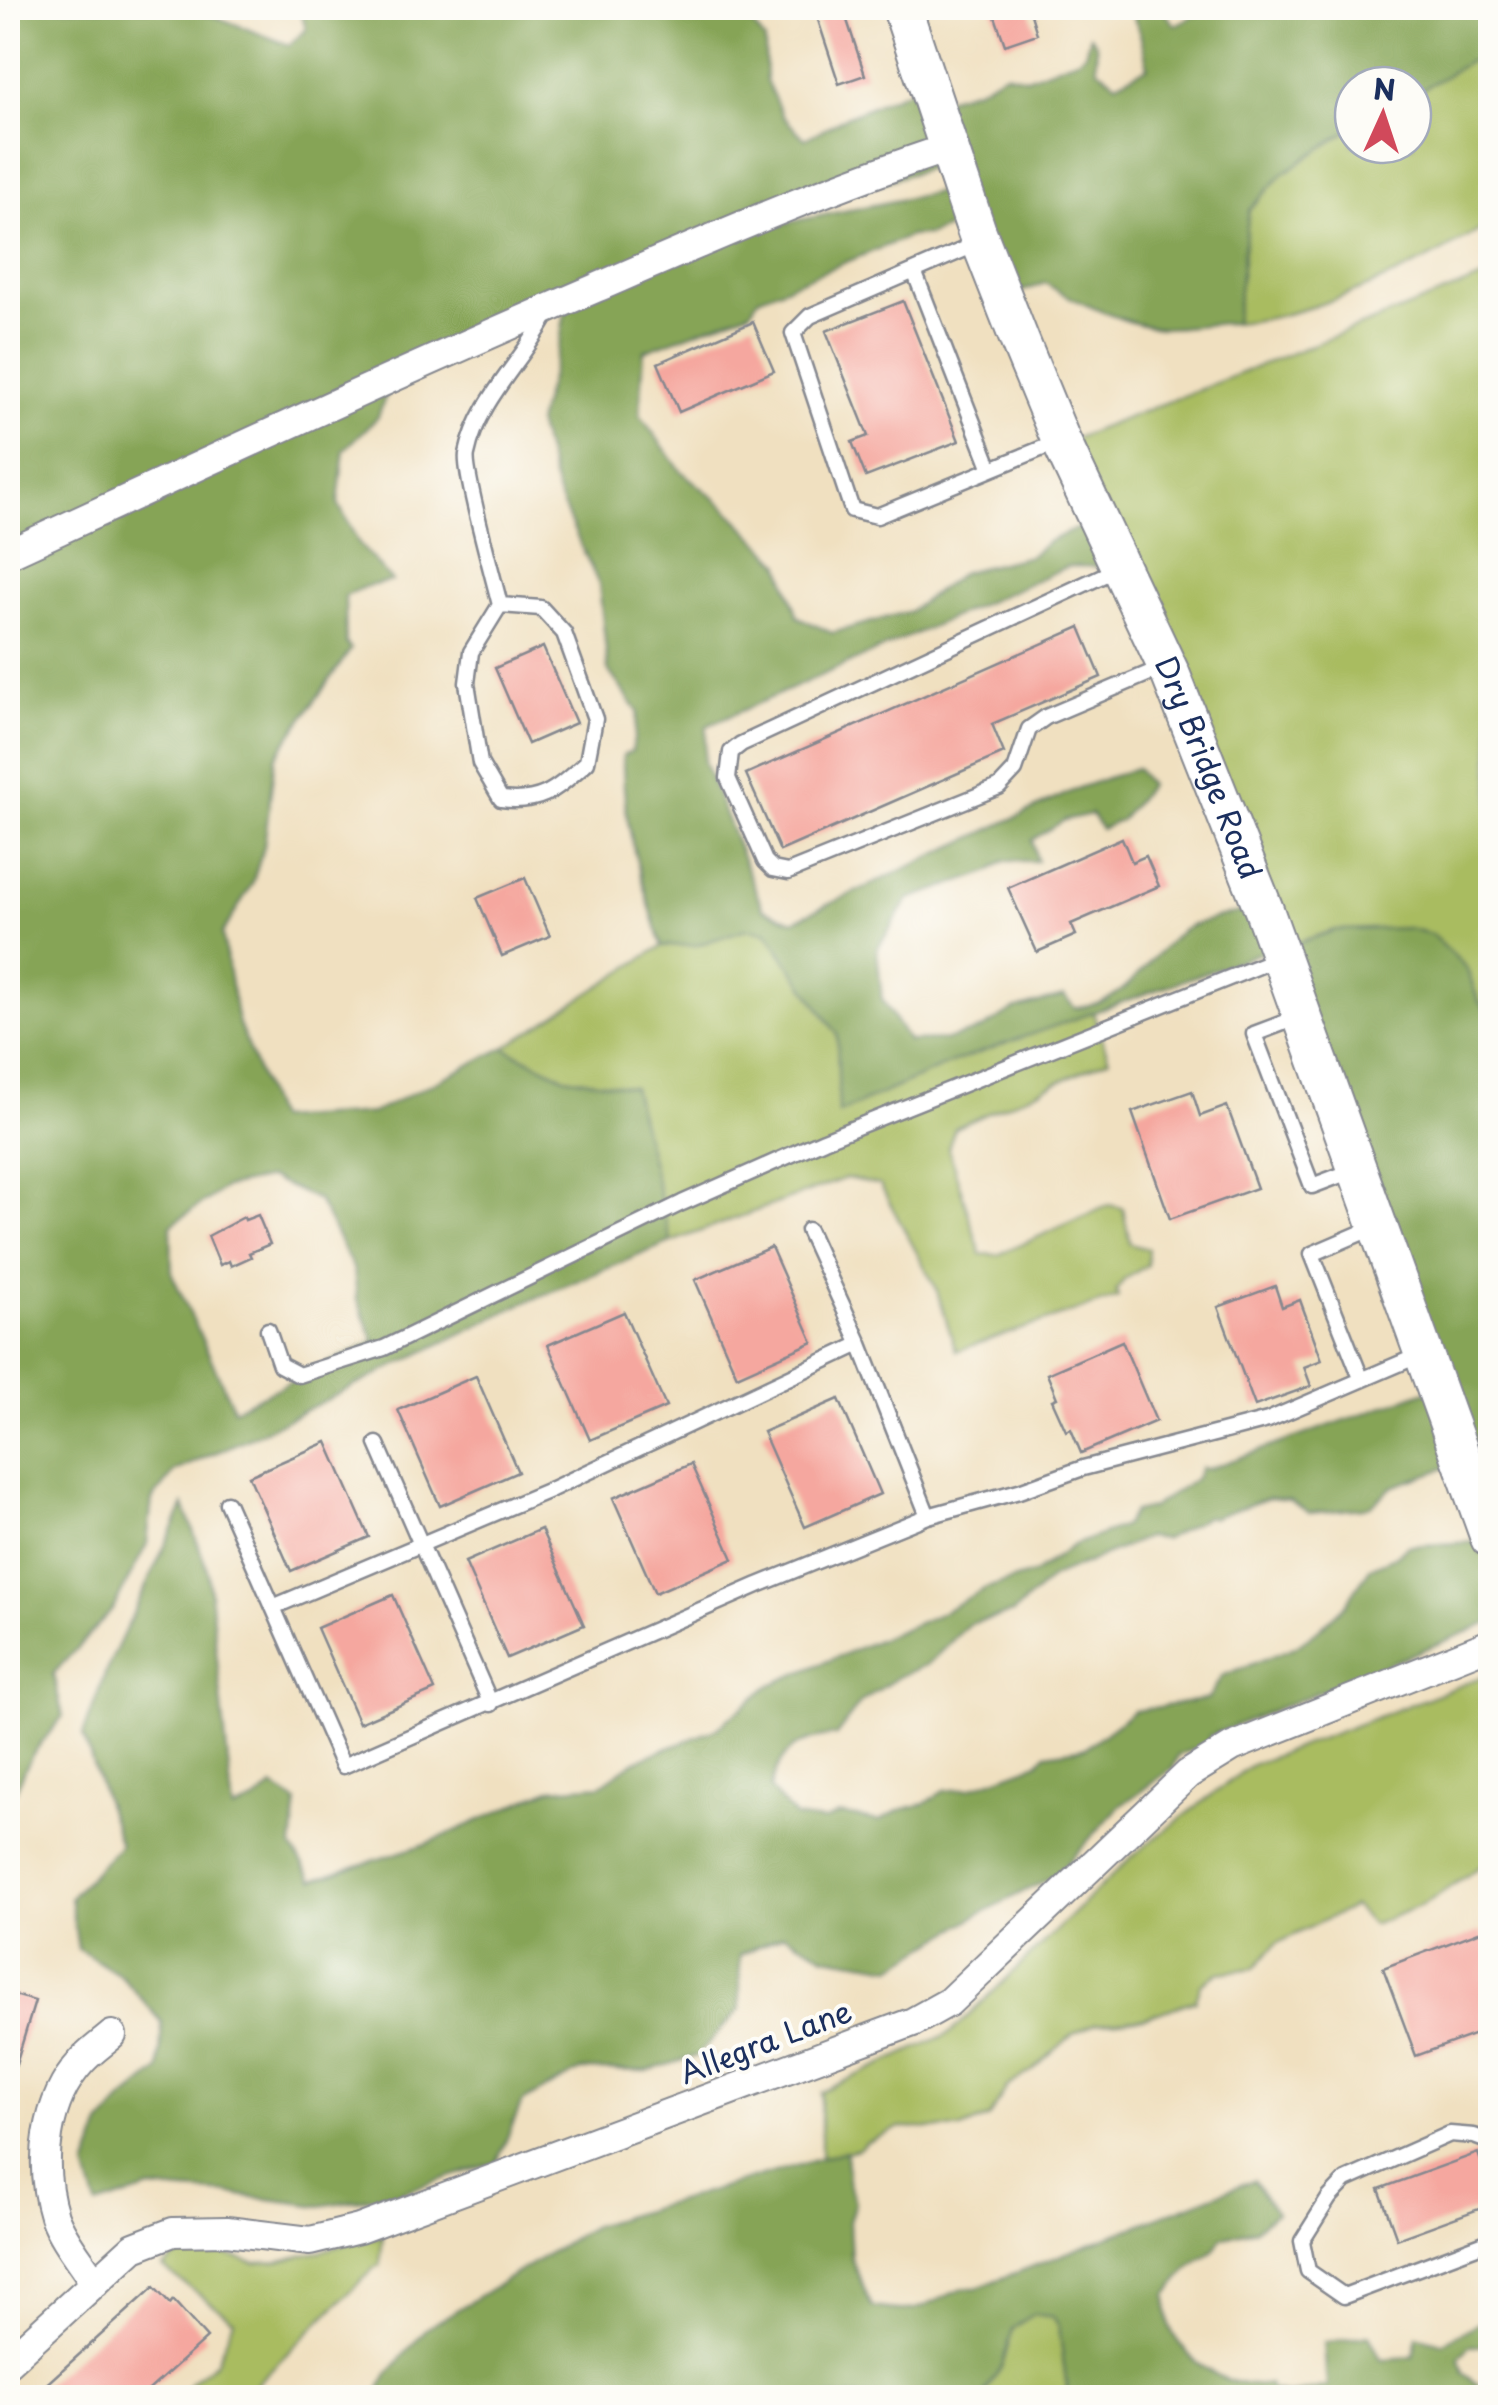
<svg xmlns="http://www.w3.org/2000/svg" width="1498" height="2405" font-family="'Playpen Sans',sans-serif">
  <rect width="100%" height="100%" fill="#fdfcf7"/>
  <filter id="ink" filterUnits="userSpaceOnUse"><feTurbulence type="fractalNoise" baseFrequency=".01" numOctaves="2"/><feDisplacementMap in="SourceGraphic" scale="20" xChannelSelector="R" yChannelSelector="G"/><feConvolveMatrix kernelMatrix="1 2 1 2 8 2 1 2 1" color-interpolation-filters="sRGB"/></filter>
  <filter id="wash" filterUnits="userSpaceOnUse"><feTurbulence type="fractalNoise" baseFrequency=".0048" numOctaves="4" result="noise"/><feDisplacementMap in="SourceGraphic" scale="40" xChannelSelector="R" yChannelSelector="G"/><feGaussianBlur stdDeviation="2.25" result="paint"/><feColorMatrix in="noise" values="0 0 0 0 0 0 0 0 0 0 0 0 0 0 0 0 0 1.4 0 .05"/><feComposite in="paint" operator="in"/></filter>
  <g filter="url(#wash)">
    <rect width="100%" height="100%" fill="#f0e0c0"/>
    <path fill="#a9bc60" stroke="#62765f" stroke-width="2.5" d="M1490 49V224C1421 267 1316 316 1235 323L1249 210 1284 173 1353 127V145H1413V95Z
      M1490 275V1016L1478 1000 1466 967 1335 930 1277 949 1068 441Z
      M746 929 767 932 838 1034 839 1113 948 1064 1093 1012 1109 1059 955 1128 948 1148 981 1254 998 1255 1109 1205 1123 1208 1130 1244 1148 1249 1147 1265 1124 1280 1116 1290 1118 1297 956 1351 936 1288 880 1185 846 1178 671 1242 633 1088 565 1077 504 1048 662 946 697 945Z
      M1490 1674V1860L1425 1904 1372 1925 1354 1906 1276 1944 1254 1968 1218 1973 1201 1984 1196 2000 1144 2018 1094 2024 1073 2034 1033 2070 1007 2087 990 2117 961 2129 899 2128 865 2143 859 2149 821 2159V2092L952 2032 1132 1856 1251 1765Z
      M383 2235 380 2266H376L258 2382 251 2397H181L191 2382 216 2363 234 2320 163 2268 189 2244 255 2263 277 2262Z
      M1032 2314 1053 2317 1059 2326 1068 2397 982 2398 1002 2366 1013 2328Z"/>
    <path fill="#86a456" stroke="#506a5a" stroke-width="2.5" fill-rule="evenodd" d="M8 8H168L214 16 289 45 306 30 300 8H734L751 22 765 41 766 80 783 117 805 139 846 117 925 83 935 101 977 89 1005 73 1027 78 1079 58 1085 53 1090 35 1096 44 1097 68 1116 83 1148 67 1139 30 1129 8H1161L1175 25 1193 16 1200 8H1490V49L1413 95V85H1353V127L1284 173 1249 210 1235 323C1211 323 1187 328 1163 328 1131 327 1071 300 1045 283L1004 298 969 220 929 235 910 236 758 298 751 311 644 351 640 415 681 471 725 507 780 563 798 617 832 633 910 611 963 572 1030 556 1049 541 1098 519 1111 567 1068 566 707 726 704 762 763 909 793 921 1081 787 1136 768 1149 785 1121 820 1101 829 1091 814 1065 820 1032 840 1037 861H1004L989 872 909 899 877 949 882 999 908 1041 946 1040 982 1029 1013 1010 1064 996 1075 1008C1129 1004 1143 961 1180 932 1194 921 1235 914 1254 908L1277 947 948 1064 839 1113 837 1034 767 932 746 929 697 945 662 946C642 882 621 822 623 755L632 751 638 712 608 670 599 585 558 495 537 423 558 351 567 301 392 378 378 417 344 450 338 503 359 544 392 581 364 587 345 596 346 643 351 649 275 758 264 847 252 884 222 934 238 1022 276 1119 372 1113 504 1048 565 1077 633 1087 671 1242 519 1305 257 1434 175 1471 152 1500 147 1544 113 1609 53 1674 63 1716 32 1755 8 1807ZM953 160 958 188 711 238ZM270 1178 318 1200 354 1270 357 1299 374 1341 234 1409 172 1274 171 1225 226 1187Z
      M1408 928 1431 934 1466 967 1478 1000 1490 1016V1623L1209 1736 1208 1744 1178 1755 1173 1768 1120 1806 1056 1875 976 1916 893 1967 825 1956 784 1934 740 1955V2009L697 2056 647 2071 581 2070 522 2102 497 2162 399 2193 320 2206 230 2194 150 2189 97 2206 86 2168 101 2125 123 2100 159 2070 162 2022 121 1976 78 1949 70 1898 120 1845 83 1735 106 1671 184 1505 208 1572 233 1810 252 1803 273 1787 297 1802 292 1847 313 1880 426 1844 550 1789 601 1785 635 1761 716 1729 770 1685 935 1616 986 1588 1035 1573 1073 1545 1124 1526 1133 1512 1151 1508 1196 1478 1201 1468 1208 1469 1432 1389 1279 950 1335 930ZM1462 1462 1474 1542 1407 1546 1397 1556 1370 1568 1346 1604 1317 1631 1295 1647 1222 1676 1208 1699 1134 1711 1085 1748 1046 1754 1038 1763 970 1788 944 1791 923 1804 900 1810 879 1821 840 1814 823 1821 795 1817 770 1789C781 1748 795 1741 836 1735L861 1702 898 1677 928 1664 969 1624 1013 1613 1053 1577 1147 1537 1165 1539 1208 1516 1211 1518 1269 1498 1289 1500 1310 1513 1364 1508 1371 1506 1392 1487Z
      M846 2151 848 2180 855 2202 849 2222 851 2258 872 2307C886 2308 901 2312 914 2309 937 2305 957 2285 977 2288L1253 2180 1276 2213 1255 2229 1222 2238 1215 2249 1188 2269 1167 2295C1168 2305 1167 2318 1170 2327 1184 2362 1232 2392 1269 2384L1271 2390 1289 2395 1327 2386 1324 2343 1369 2335 1381 2359 1413 2357 1417 2336 1442 2343 1490 2317V2346H1469L1459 2358 1463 2373 1490 2393V2397H1068L1059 2326 1053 2317 1033 2314 1013 2329 1002 2366 982 2397H375L389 2372 426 2329 593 2226Z"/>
    <g id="blocks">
      <path fill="#f5a79f" d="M843 8 865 75 839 84 817 17Z
        M992 8H1029L1037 34 1005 45Z
        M903 301 959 441 866 477 852 442 868 436 826 331Z
        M753 322 774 371 679 412 658 363Z
        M1080 627 1101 677 992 724 1004 753 780 851 746 774Z
        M543 647 576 723 528 744 495 668Z
        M1122 838 1132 862 1146 856 1159 886 1071 924 1076 935 1037 952 1008 888Z
        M525 878 550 936 502 956 477 898Z
        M1192 1091 1200 1116 1227 1106 1257 1188 1170 1219 1132 1112Z
        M258 1215 270 1244 249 1253 251 1257 231 1266 229 1261 220 1265 208 1236 244 1217 245 1220Z
        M771 1247 813 1342 737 1376 695 1280Z
        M1275 1286 1282 1307 1300 1300 1322 1360 1304 1367 1311 1386 1255 1406 1218 1307Z
        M624 1312 666 1407 590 1440 548 1345Z
        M1122 1341 1156 1421 1081 1453 1071 1429 1066 1431 1052 1400 1057 1398 1047 1374Z
        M476 1376 518 1472 440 1506 398 1410Z
        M839 1399 880 1494 805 1527 763 1432Z
        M327 1442 369 1537 291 1571 249 1476Z
        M691 1464 733 1559 655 1593 613 1498Z
        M541 1529 584 1625 507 1658 465 1562Z
        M393 1595 435 1690 359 1723 317 1628Z
        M1481 1931 1490 1956V2029L1416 2056 1383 1968Z
        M8 1993 35 2001 12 2077 8 2076Z
        M1478 2153 1490 2186V2205L1397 2239 1379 2189Z
        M154 2287 170 2304 173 2300 207 2338 140 2398H31Z"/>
    </g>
  </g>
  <g filter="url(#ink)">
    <use href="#blocks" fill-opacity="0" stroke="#86888f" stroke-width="2.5"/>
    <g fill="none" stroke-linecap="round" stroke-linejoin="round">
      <g stroke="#86888f" stroke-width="19">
        <path id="lane" d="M979 243 810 316 793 333 852 510 877 516 1060 441
          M914 271 991 469
          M1117 569 741 744 731 752 728 778 765 861 773 869 788 872 999 787 1015 770 1029 729 1046 717 1166 666
          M500 605 471 652 467 683 480 763 501 799C543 804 556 789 587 762L595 719 564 633 541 608 500 605C494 580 463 470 467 454 478 400 524 360 548 313
          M1299 1017 1254 1034 1312 1186 1357 1169
          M808 1230 860 1344
          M268 1330 280 1365 299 1375 384 1348 682 1203 824 1140 1279 958
          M1361 1378 1312 1254 1377 1226
          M377 1444 491 1704
          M227 1503 343 1766 758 1585 928 1516 1019 1491 1083 1468 1268 1420 1422 1354
          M273 1607 552 1489 860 1344 928 1516
          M1490 2142 1474 2136 1450 2134 1346 2180 1329 2198 1302 2241 1308 2271 1344 2296 1490 2241"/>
      </g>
      <g stroke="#86888f" stroke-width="32">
        <path id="street" d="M8 554C203 464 398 373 596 288 712 238 828 187 948 148
          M95 2283C82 2262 62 2239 54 2216 38 2165 45 2101 82 2061 91 2051 103 2043 112 2035
          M8 2362 134 2247 173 2232 227 2231 310 2241 359 2229 913 2022 949 2002 1188 1774 1232 1747 1490 1644"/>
      </g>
      <g stroke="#86888f" stroke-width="42">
        <g id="secondary">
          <path id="s1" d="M902 8 977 232 1021 344 1061 441 1170 673 1264 910 1490 1538"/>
        </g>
      </g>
      <use href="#lane" stroke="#fff" stroke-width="14"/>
      <use href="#street" stroke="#fff" stroke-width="28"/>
      <use href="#secondary" stroke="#fff" stroke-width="38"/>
    </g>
  </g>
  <g text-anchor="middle" stroke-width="8" stroke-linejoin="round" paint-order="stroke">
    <g font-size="30" fill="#1b2f5e" stroke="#fdfcf7">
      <text dy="10" stroke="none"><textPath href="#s1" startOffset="820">Dry Bridge Road</textPath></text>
      <text transform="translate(766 2043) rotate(-21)" y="10">Allegra Lane</text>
    </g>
  </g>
  <rect width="1498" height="2405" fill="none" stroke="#fdfcf7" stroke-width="40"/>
  <g transform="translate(1383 115) rotate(3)"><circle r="48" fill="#fdfcf7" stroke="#a3aaba" stroke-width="2.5"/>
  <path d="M0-8L18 38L0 25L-18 38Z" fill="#d1495b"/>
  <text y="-15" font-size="28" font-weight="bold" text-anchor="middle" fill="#1b2f5e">N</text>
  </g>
</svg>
